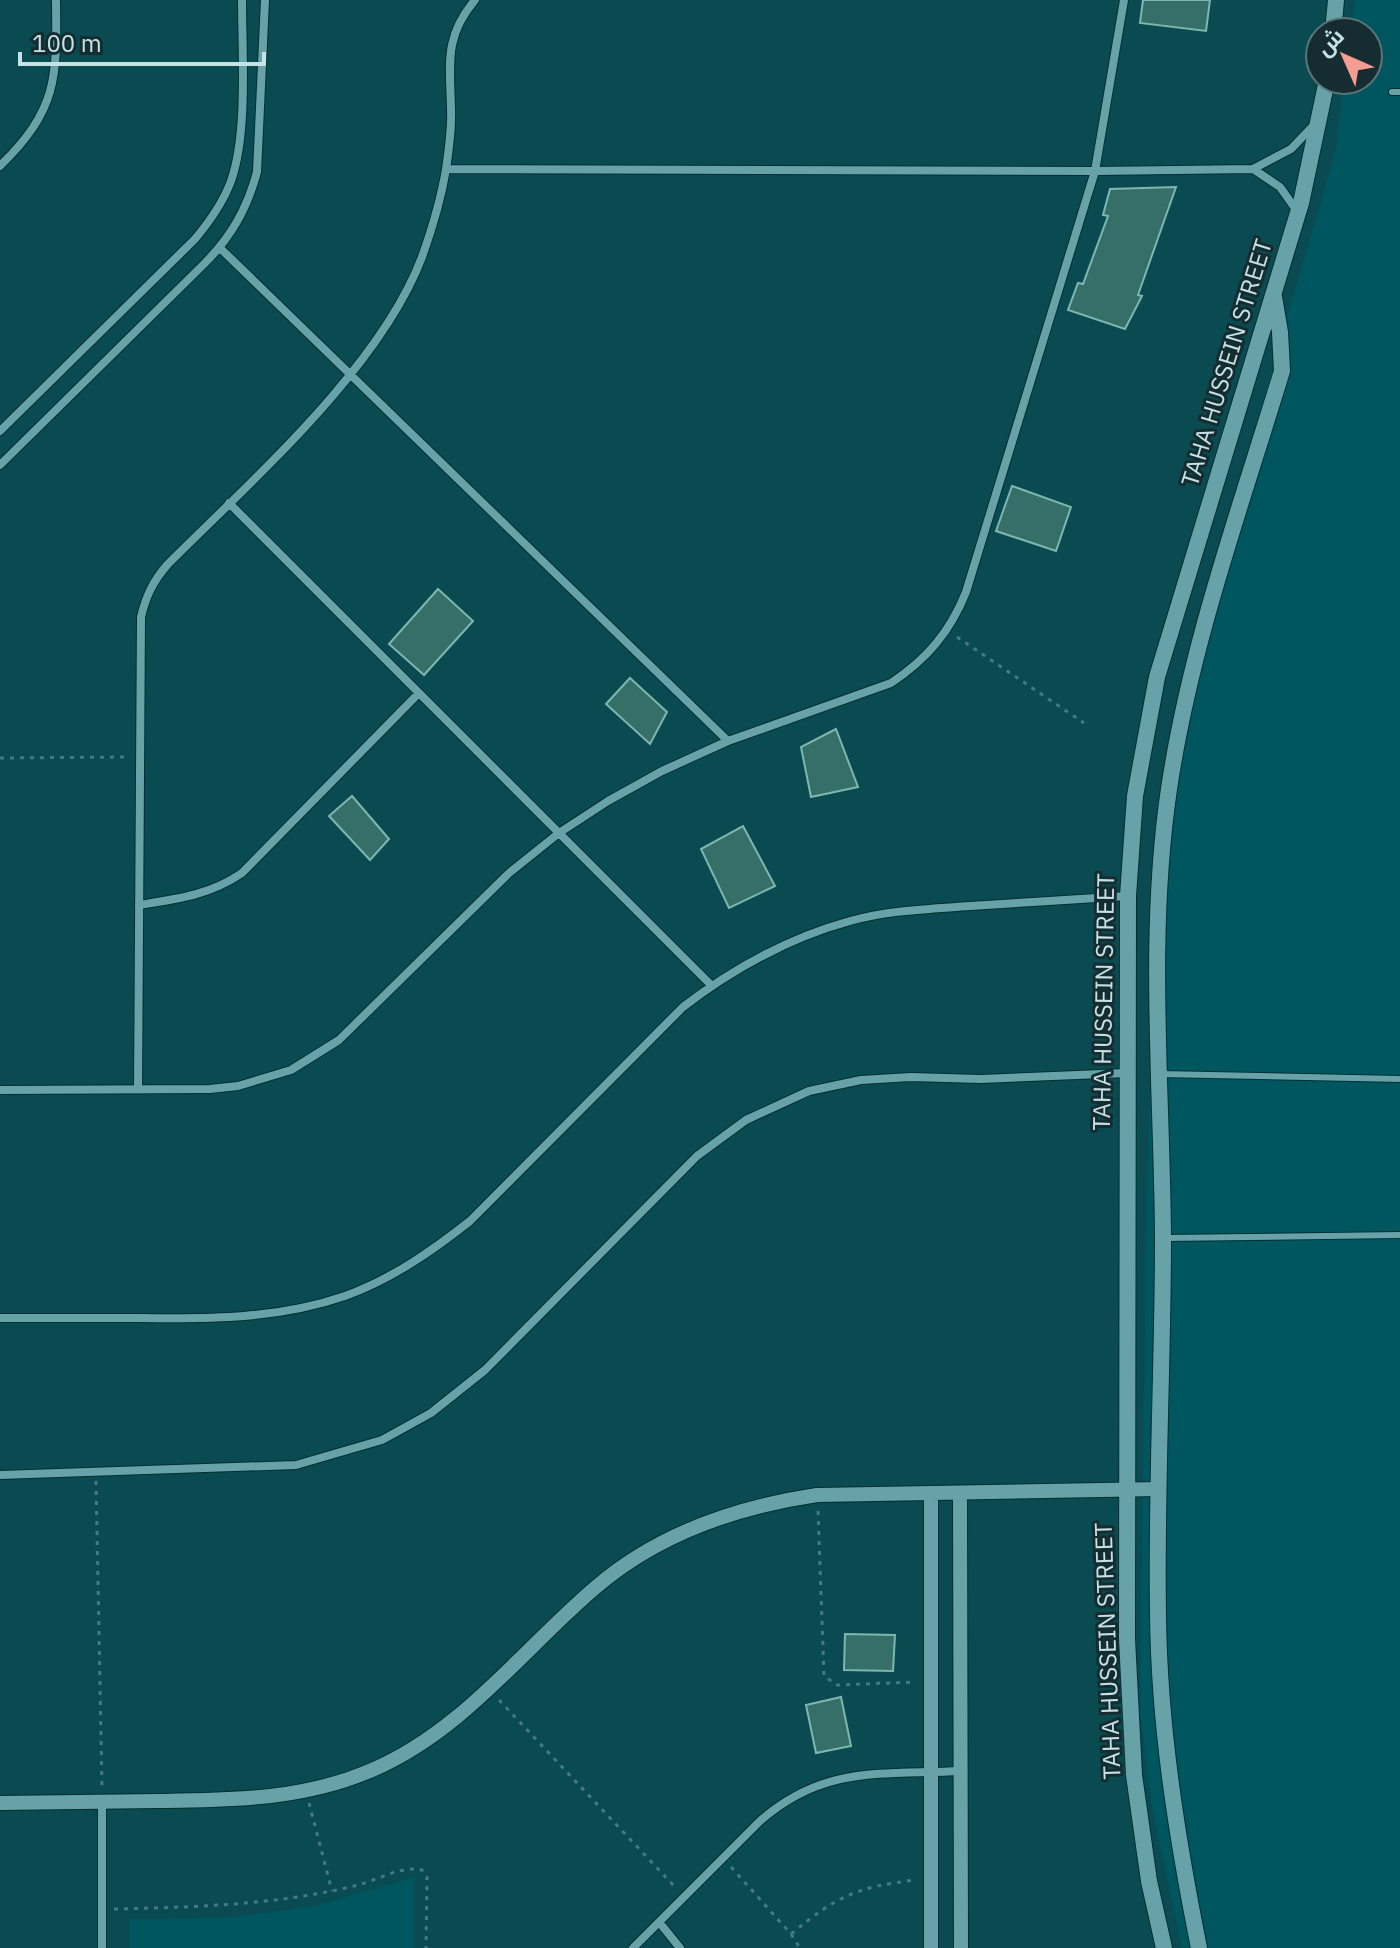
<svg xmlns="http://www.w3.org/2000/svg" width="1400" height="1948" font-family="'IBM Plex Sans',Cairo,sans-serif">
  <rect width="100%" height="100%" fill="#0a4b51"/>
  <path fill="#00565e" d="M1355 0H1400V1948H1182L1152 1808 1140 1712 1146 1240 1157 833 1200 615 1335 153 1345 80H1368V32H1352Z
    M414 1877V1948H129V1919L226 1918 315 1906Z"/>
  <path fill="#366e68" stroke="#7eb7af" stroke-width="2" d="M1143 0H1210L1206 31 1140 23Z
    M1176 187 1138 295 1142 296 1125 329 1068 310 1078 283 1083 284 1108 216 1103 215 1110 189Z
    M1012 486 1071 507 1056 551 996 531Z
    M438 589 473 621 424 675 389 644Z
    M630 678 667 712 650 744 606 704Z
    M836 729 858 787 811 797 801 747Z
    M352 796 389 839 370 860 329 816Z
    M743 826 775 886 729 908 701 849Z
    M845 1634 895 1635 893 1671 844 1670Z
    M841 1697 851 1746 816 1753 806 1705Z"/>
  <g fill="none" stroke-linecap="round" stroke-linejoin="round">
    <g stroke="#002f34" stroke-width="8">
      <path id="service" d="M1392 92H1400
        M1160 1074 1400 1079
        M1164 1238 1400 1235"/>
    </g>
    <g stroke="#002f34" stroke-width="10">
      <path id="minor" d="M0 166C58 109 57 78 56 0
        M446 169 1095 171 1253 169 1291 149 1314 125
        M1253 169 1280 187 1297 211
        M220 248 728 741
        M0 431 195 239C210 221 223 203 231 181 248 133 242 53 242 0
        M0 465 204 264C231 237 247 209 257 172L265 0
        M229 503 711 985
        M139 905C177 899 210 895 242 873L419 693
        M138 1089 141 617C146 596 153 581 168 564 252 480 380 368 422 257 432 229 441 199 446 169 449 149 452 128 451 108 450 63 444 37 475 0
        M0 1090 210 1089 238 1086 291 1070 339 1040 508 874 559 833 608 801 662 771 728 741 891 683C927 659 950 632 966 592L1095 171 1124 0
        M0 1318C47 1318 94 1318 140 1318 211 1319 278 1319 345 1296 392 1279 432 1251 470 1221L683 1007C734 968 788 938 850 921 889 910 930 909 970 906 1023 903 1075 899 1128 896
        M0 1475 296 1465 382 1440 431 1413 485 1370 697 1156 746 1120 809 1091 861 1080 911 1077 981 1079 1126 1073
        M102 1802V1948
        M659 1922 680 1948
        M633 1948 760 1821C824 1765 881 1775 960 1771"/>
    </g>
    <g stroke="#002f34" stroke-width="16">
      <path id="tertiary" d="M960 1493 961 1948
        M0 1803C53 1802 105 1802 158 1801 232 1800 303 1800 372 1770 463 1731 523 1649 596 1587 659 1533 736 1507 817 1495L1159 1489
        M931 1948V1494"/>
    </g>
    <g stroke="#002f34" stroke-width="18">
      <path id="secondary" d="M1333 32 1336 0
        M1164 1948 1149 1881 1134 1775 1127 1639 1128 896 1135 796 1157 677 1301 203 1327 80
        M1199 1948C1177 1838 1159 1726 1158 1614 1156 1489 1163 1363 1163 1237 1162 1088 1147 937 1169 789 1190 647 1240 509 1282 371L1280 332 1274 297"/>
    </g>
    <path stroke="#457a80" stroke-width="3" stroke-dasharray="4 6" stroke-linecap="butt" d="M957 637 1084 723
      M0 758 128 757
      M96 1481 102 1786
      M818 1511 824 1676 837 1685 916 1682
      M499 1700 675 1887
      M309 1803 332 1891
      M731 1867 791 1934 800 1948
      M114 1909C196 1907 278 1905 358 1885 378 1880 402 1865 422 1870L427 1877 426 1948
      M791 1934C837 1896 856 1887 916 1880"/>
    <use href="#service" stroke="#68a2a9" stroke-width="6"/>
    <use href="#minor" stroke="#68a2a9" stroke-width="8"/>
    <use href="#tertiary" stroke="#68a2a9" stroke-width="14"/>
    <use href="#secondary" stroke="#68a2a9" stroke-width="16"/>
  </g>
  <g text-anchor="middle" stroke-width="6" stroke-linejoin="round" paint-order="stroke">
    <g font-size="24" fill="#c6e2e6" stroke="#152d30">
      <text transform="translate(1227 363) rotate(-73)" y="8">TAHA HUSSEIN STREET</text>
      <text transform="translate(1104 1002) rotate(-89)" y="8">TAHA HUSSEIN STREET</text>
      <text transform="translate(1108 1651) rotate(-92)" y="8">TAHA HUSSEIN STREET</text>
    </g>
  </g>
  <g transform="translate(1344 56) rotate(315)"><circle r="38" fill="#152d30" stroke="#5c7579" stroke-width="2"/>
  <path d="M0-6L14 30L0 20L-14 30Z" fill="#f59c94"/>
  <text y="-12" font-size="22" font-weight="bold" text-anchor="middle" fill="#c6e2e6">ش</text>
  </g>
  <path d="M20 52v12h244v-12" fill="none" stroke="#c6e2e6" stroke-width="4"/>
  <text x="32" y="52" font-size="24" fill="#c6e2e6" stroke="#152d30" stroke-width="6" paint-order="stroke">100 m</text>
</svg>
